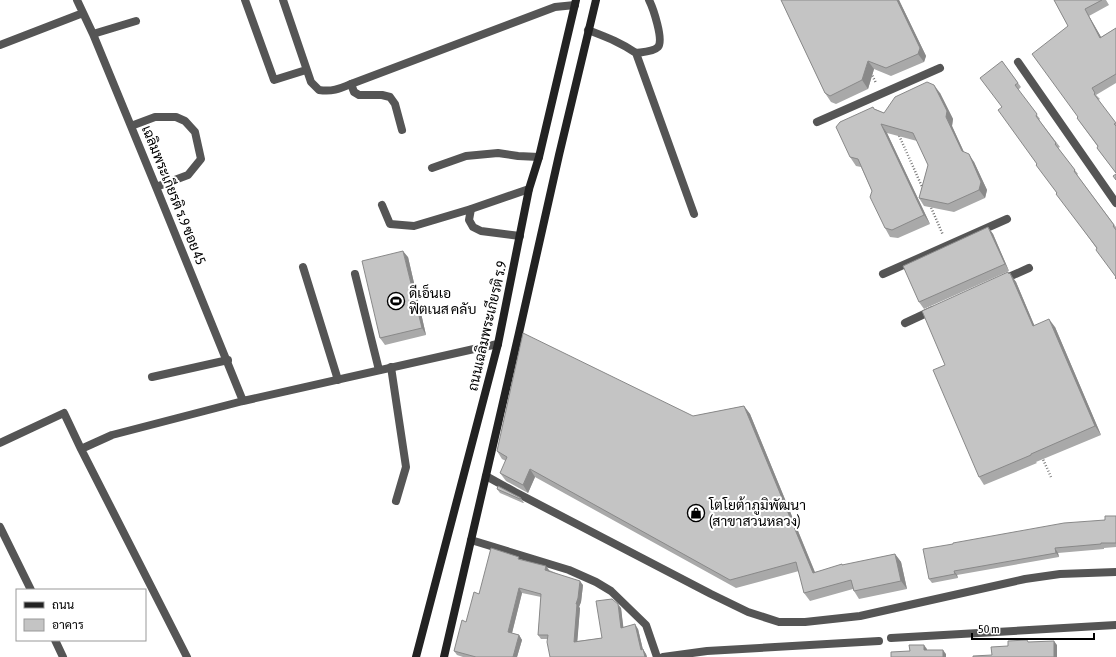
<svg xmlns="http://www.w3.org/2000/svg" width="1116" height="657" font-family="'Asap Condensed',Sarabun,sans-serif">
  <rect width="100%" height="100%" fill="#fff"/>
  <g fill="none" stroke-linecap="round" stroke-linejoin="round">
    <path stroke="#777" stroke-width="2.5" stroke-dasharray="1 2" stroke-linecap="butt" d="M871 73 876 83
      M898 133 923 189
      M930 205 943 235
      M1042 457 1051 477"/>
    <path stroke="#555" stroke-width="8" d="M245 0 274 80 306 70
      M588 30C606 37 620 42 636 53L694 214
      M636 53C643 52 653 52 658 47 664 40 653 8 649 0
      M351 84 354 92 359 95H382L390 97 395 104 402 130
      M817 122 940 68
      M432 168 466 156 498 153 518 156 539 157
      M382 205 390 224 414 226 471 209 529 189
      M471 209 469 220 473 227 481 231 520 236
      M355 274 379 370
      M883 274 1007 219
      M1002 280 1029 268
      M905 323 933 310
      M391 367 406 467 396 501
      M152 377 228 360
      M663 657 707 651 879 641"/>
    <path stroke="#555" stroke-width="8" d="M77 0 93 34 156 187 243 401
      M283 0 311 82 319 90C332 92 339 89 351 84L555 7 575 5
      M93 34 136 21
      M0 45 83 13
      M1018 62 1116 203
      M131 126 155 117H176L185 121 195 132 201 159 188 175 156 187
      M303 267 338 380
      M0 443 64 413 81 449 187 657
      M81 449 112 435 243 401 474 349 498 344
      M486 476 515 492 711 594 748 612 779 622H805L860 616 1025 579 1060 574 1116 572
      M0 527 31 590
      M471 540 569 570 596 582 611 591 646 625 657 657
      M891 638 1116 625
      M55 640 63 657"/>
    <path stroke="#222" stroke-width="8" d="M416 657 498 344 529 189 539 157 576 0
      M444 657 519 333 559 155 596 0"/>
  </g>
  <path fill="#a9a9a9" d="M781 0H899L926 56 924 62 891 76 874 69 868 89 836 104 831 102 825 93Z
    M1054 0H1106L1109 5 1089 16 1101 37 1116 28V83L1096 95 1100 99 1098 100 1116 124V173L1097 148 1098 147 1077 118 1078 117 1068 26Z
    M1002 61 1021 87 1018 90 1040 119 1039 120 1060 147 1058 148 1078 174 1077 175 1116 227V279V277L1097 249 1057 193 1037 164 1002 107Z
    M940 93 953 119 952 126 964 152 974 162 987 190 985 198 954 212 924 206 919 198 928 165 917 141 887 133 930 224 898 238 890 237 885 228 872 191 861 167 856 166 850 157 875 109 884 113Z
    M988 227 993 234 1009 271 924 309 919 302Z
    M408 257 426 335 385 345 380 338Z
    M1009 274 1016 282 1034 325 1055 327 1101 435 1036 462 1037 463 984 485 979 477 945 365Z
    M744 406 750 414 815 572 895 554 901 562 907 589 859 599 854 591 853 589 810 601 804 593 799 571 736 588 535 477 528 493 506 481 500 473 506 461 502 459 497 451 693 416Z
    M497 489 521 498 524 503H523L500 493Z
    M1116 516V547L1104 548V549L1058 553 1059 557 957 575 958 578 932 583 929 579Z
    M521 560 549 570 583 585 581 602 579 607 580 608 577 641 602 638 621 608 623 627 638 629 643 650 646 654 647 657H550L548 639H541L538 635 541 597 522 593 512 633 519 635 522 640 517 657H463L457 655 454 651 479 594Z"/>
  <path fill="#898989" d="M897 0H899L926 56 924 62 918 54Z
    M1085 9 1105 44 1100 38Z
    M868 61 874 69 868 89 862 80Z
    M934 85 940 93 953 119 952 126 967 159 962 151 946 117Z
    M881 124 887 133 930 224 924 215Z
    M969 154 974 162 987 190 985 198 979 190Z
    M988 227 993 234 1009 271 1005 264Z
    M403 251 408 257 426 335 422 328Z
    M1010 273 1016 282 1038 334 1033 326Z
    M1049 319 1055 327 1101 435 1095 426Z
    M744 406 750 414 818 580 813 573Z
    M530 469 535 477 528 493 523 485Z
    M1055 548 1058 553 1059 557 1056 553Z
    M895 554 901 562 907 589 901 581Z
    M546 566 549 570 548 574 545 570Z
    M954 571 957 575 958 578 955 574Z
    M580 581 583 585 581 602 579 607 580 608 577 646 574 642 576 604Z
    M519 588 522 593 511 637 508 632Z
    M618 604 621 608 624 632 621 628Z
    M635 624 638 629 644 654 641 650Z
    M519 635 522 640 517 657H513Z
    M1054 641 1057 645V657H1054Z
    M924 645 927 649V654L924 650Z
    M643 649 646 654 647 657H645Z
    M943 650 946 654V657H943Z"/>
  <path fill="#c4c4c4" stroke="#898989" d="M781 0H897L920 48 918 54 886 68 868 61 862 80 830 96 825 93Z
    M1054 0H1102L1085 9 1100 38 1116 28V74L1092 88 1095 93 1094 94 1116 123 1114 124 1116 126V173L1097 148 1098 146 1077 118 1078 117 1032 54 1068 26Z
    M1002 61 1018 83 1015 85 1037 114 1036 116 1056 143 1055 144 1075 170 1074 171 1114 225 1113 226 1116 230V279L1115 278 1116 277 1096 250 1097 248 1056 194 1057 193 1036 165 1037 164 998 110 1002 107 980 78Z
    M927 82 934 85 947 111 946 117 962 151 969 154 981 182 979 190 948 204 919 198 928 165 913 133 881 124 924 215 892 230 885 228 870 197 872 191 858 159 850 157 836 127 840 122 873 107 874 109 884 113 895 97Z
    M1116 174V180L1113 176Z
    M988 227 1005 264 919 302 903 266Z
    M403 251 422 328 380 338 362 261Z
    M1008 272 1009 274 1010 273 1033 326 1049 319 1095 426 1031 454V455L979 477 933 370 945 365 922 311Z
    M523 333 693 416 744 406 813 573 842 564V565L895 554 901 581 854 591 851 580 804 593 796 562 730 580 530 469 523 485 500 473 507 457 497 451Z
    M498 486 521 498 520 499 497 489Z
    M1105 516H1116V543H1101V544L1055 548 1056 553 954 571 955 574 929 579 923 549 953 544V543L1064 523 1105 520Z
    M491 548 519 557 518 559 546 566 545 570 580 581 578 598 576 604H577L574 642 602 638 596 601 612 599 618 604 621 628 635 624 641 650 643 649 645 657H550L547 642 548 635H538L541 594 519 588 508 632 519 635 513 657H476L454 651 462 620 466 622 474 592 479 594Z
    M1027 640 1028 642 1054 641V657H973V656L992 655 991 647 1008 646V641Z
    M909 645H924V650H943V657H891V652L910 651Z"/>
  <defs>
    <g id="stadium-ring" transform="scale(0.9)"><circle r="9.5" fill="#fff" stroke="#000" stroke-width="1.5"/><path d="M0-5a6.5 5 0 1 0 0 10a6.5 5 0 1 0 0-10ZM-3.5-1.8h7v3.6h-7Z" fill="#000"/></g>
    <g id="shop-ring" transform="scale(0.9)"><circle r="9.5" fill="#fff" stroke="#000" stroke-width="1.5"/><path d="M-5-2.5h2.3a2.7 3.5 0 0 1 5.4 0H5L5.5 6h-11ZM-1.5-2.5h3a1.5 2.3 0 0 0-3 0Z" fill="#000"/></g>
  </defs>
  <g fill-rule="evenodd">
    <use href="#stadium-ring" x="396" y="301"/>
    <use href="#shop-ring" x="696" y="513"/>
  </g>
  <g text-anchor="middle" stroke-width="4" stroke-linejoin="round" paint-order="stroke">
    <g font-size="14" fill="#000" stroke="#fff">
      <text transform="translate(174 195) rotate(68)" y="5">เฉลิมพระเกียรติ ร.9 ซอย 45</text>
      <text transform="translate(487 326) rotate(-77)" y="5">ถนนเฉลิมพระเกียรติ ร.9</text>
    </g>
    <g font-size="14" fill="#000" stroke="#fff" text-anchor="start">
      <text x="409" y="298">ดีเอ็นเอ<tspan x="409" dy="16">ฟิตเนส คลับ</tspan></text>
      <text x="709" y="510">โตโยต้าภูมิพัฒนา<tspan x="709" dy="16">(สาขาสวนหลวง)</tspan></text>
    </g>
  </g>
  <rect x="16" y="589" width="130" height="52" fill="#ffffff" stroke="#999999"/>
  <rect x="24" y="602" width="20" height="6" fill="#222222" stroke="#999999"/>
  <text x="52" y="609" font-size="12" fill="#000000">ถนน</text>
  <rect x="24" y="619" width="20" height="12" fill="#c4c4c4" stroke="#999999"/>
  <text x="52" y="629" font-size="12" fill="#000000">อาคาร</text>
  <path d="M972 633v6h122v-6" fill="none" stroke="#000000" stroke-width="2"/>
  <text x="978" y="633" font-size="12" fill="#000000" stroke="#ffffff" stroke-width="3" paint-order="stroke">50 m</text>
</svg>
